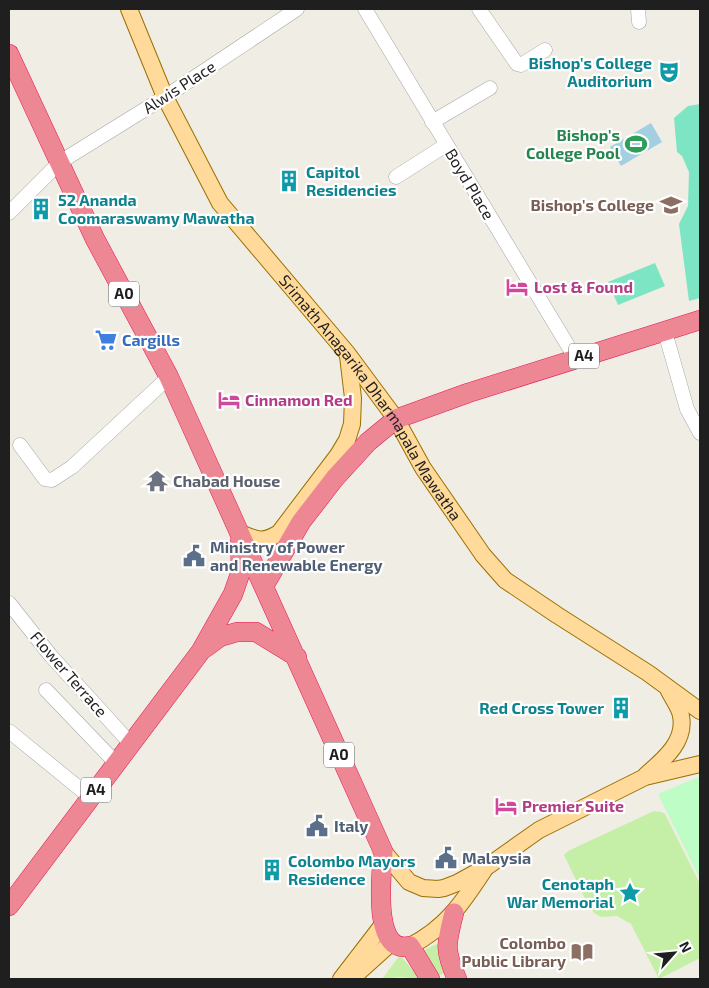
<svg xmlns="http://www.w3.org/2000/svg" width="709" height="988" font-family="'Exo 2',sans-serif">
  <rect width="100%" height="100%" fill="#f0ede4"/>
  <path fill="#c5eea7" d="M654 811 661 812 665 814 700 884V958L659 979 631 924 617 916 601 917 594 913 587 903 564 855 568 851Z
    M439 943 441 963 444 973 438 976 432 965 420 952Z
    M400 955 420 979 400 977 382 979Z"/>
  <path fill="#bffdc7" d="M696 778H700V879L658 794Z"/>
  <path fill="#7de5c3" d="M700 104V298L689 301 679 224 688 206 689 172 682 156 677 152 674 118 688 106Z
    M655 263 665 286 618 305 608 282Z"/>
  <path fill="#a2cfe1" d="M651 123 662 142 621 166 610 147Z"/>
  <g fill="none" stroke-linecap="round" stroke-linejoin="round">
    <g stroke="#a6a6a6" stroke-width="15">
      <path id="minor" d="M365 9 576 359
        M479 9 517 64 521 65 545 50
        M638 9 639 22
        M432 122 490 88
        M396 177 446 145
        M9 213 60 162 165 97 297 9
        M665 332 687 409 700 433
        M20 445 45 479 52 480 72 467 169 377
        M9 603 51 656 131 744
        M46 690 116 763
        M9 731 90 797"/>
    </g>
    <g stroke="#9a7000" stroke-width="18">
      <g id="major">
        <path id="s1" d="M129 9 165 97 220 203 347 353 396 419 423 468 483 555 505 580 557 615 648 673 700 711"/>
        <path d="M240 533C257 540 263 543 279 533L338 455 347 440 352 424 353 398 348 356"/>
        <path d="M646 775C663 760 686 742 681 716 680 708 673 699 669 691"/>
        <path d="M383 851 409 882 423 888 438 889 444 888 457 883 488 866 539 830 645 777 700 764"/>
        <path d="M410 946C446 928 463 902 484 870"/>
        <path d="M341 979 384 923"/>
        <path d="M351 979 392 942"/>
      </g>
    </g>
    <g stroke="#e81853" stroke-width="20">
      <path id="highway" d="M9 54 95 239 169 377 383 851C382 872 371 956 410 946L430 979
        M264 586 301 522 335 478 368 442 396 419 468 393 700 320
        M205 648 220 637 237 632H256L297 657
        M9 906 201 651 233 594 241 571 240 541
        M454 913C446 944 444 950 457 979"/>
    </g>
    <use href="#minor" stroke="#fff" stroke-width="14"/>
    <use href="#major" stroke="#ffda9b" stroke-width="16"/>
    <use href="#highway" stroke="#ed8794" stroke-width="19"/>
  </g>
  <defs>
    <g id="theatre-bare" transform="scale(1.725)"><path d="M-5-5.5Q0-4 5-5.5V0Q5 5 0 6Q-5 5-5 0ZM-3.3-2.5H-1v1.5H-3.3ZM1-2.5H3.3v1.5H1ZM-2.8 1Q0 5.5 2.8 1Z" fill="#0f9aa8" stroke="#fff" stroke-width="2.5" paint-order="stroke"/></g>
    <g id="stadium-bare" transform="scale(1.725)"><path d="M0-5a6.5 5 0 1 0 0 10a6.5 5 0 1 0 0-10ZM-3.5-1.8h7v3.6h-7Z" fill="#2e9e5b" stroke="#fff" stroke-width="2.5" paint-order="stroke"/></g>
    <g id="building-bare" transform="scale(1.725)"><path d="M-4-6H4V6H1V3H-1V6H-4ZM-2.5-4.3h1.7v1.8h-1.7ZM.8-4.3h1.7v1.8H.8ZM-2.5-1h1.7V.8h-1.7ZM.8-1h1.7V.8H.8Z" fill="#0f9aa8" stroke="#fff" stroke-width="2.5" paint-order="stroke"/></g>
    <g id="school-bare" transform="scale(1.725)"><path d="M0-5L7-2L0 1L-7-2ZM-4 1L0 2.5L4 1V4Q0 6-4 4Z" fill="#8d6e63" stroke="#fff" stroke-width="2.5" paint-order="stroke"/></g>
    <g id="hotel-bare" transform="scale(1.725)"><path d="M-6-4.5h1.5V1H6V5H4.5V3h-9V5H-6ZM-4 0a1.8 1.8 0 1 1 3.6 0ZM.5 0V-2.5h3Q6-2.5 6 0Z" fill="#d1479c" stroke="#fff" stroke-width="2.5" paint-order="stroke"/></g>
    <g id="supermarket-bare" transform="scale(1.725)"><path d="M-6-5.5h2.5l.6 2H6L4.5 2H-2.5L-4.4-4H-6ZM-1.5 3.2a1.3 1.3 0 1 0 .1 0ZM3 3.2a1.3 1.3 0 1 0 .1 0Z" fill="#3f7fe0" stroke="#fff" stroke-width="2.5" paint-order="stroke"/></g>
    <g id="temple-bare" transform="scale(1.725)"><path d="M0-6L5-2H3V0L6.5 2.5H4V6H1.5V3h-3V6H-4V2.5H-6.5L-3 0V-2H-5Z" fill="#6b7280" stroke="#fff" stroke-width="2.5" paint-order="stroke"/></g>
    <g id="civic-bare" transform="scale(1.725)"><path d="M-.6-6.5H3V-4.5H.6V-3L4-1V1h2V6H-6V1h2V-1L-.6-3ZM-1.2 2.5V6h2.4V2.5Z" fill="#5c6f8a" stroke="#fff" stroke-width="2.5" paint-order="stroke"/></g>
    <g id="sight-bare" transform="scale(1.725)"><path d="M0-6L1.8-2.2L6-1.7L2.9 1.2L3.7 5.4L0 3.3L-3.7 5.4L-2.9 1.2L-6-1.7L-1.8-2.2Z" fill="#0f9aa8" stroke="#fff" stroke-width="2.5" paint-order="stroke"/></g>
    <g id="library-bare" transform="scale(1.725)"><path d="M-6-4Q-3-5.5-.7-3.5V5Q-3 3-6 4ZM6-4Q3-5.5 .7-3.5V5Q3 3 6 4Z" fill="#8d6e63" stroke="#fff" stroke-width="2.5" paint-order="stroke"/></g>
  </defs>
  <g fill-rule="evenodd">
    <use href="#theatre-bare" x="669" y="72"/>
    <use href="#stadium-bare" x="636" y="144"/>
    <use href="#building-bare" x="289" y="181"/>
    <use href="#school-bare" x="671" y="205"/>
    <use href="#building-bare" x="41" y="209"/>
    <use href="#hotel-bare" x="517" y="287"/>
    <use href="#supermarket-bare" x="106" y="340"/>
    <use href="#hotel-bare" x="229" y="400"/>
    <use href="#temple-bare" x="157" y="481"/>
    <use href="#civic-bare" x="194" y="556"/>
    <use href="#building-bare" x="621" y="708"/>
    <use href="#hotel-bare" x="506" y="806"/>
    <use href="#civic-bare" x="317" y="826"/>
    <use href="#civic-bare" x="446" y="858"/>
    <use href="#building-bare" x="272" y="870"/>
    <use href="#sight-bare" x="630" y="893"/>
    <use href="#library-bare" x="582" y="952"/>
  </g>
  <g text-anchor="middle" stroke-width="4.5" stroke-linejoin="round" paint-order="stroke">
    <g fill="#fff" stroke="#626262" stroke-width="1">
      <rect x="109" y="281.5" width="30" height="25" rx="4"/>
      <rect x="569" y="343.5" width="30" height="25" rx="4"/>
      <rect x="324" y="742.5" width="30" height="25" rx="4"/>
      <rect x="81" y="777.5" width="30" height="25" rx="4"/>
    </g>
    <g font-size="15" font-weight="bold" fill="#1f1f1f">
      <text x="124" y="299">A0</text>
      <text x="584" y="361">A4</text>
      <text x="339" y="760">A0</text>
      <text x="96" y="795">A4</text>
    </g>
    <g font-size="16" font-weight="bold" fill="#0d838f" stroke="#fff" text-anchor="end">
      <text x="652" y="69">Bishop's College<tspan x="652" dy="18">Auditorium</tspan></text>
      <text x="306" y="178" text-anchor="start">Capitol<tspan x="306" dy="18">Residencies</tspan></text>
      <text x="58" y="206" text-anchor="start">52 Ananda<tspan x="58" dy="18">Coomaraswamy Mawatha</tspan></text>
      <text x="604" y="714">Red Cross Tower</text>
      <text x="288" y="867" text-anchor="start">Colombo Mayors<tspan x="288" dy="18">Residence</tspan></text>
      <text x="614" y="890">Cenotaph<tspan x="614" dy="18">War Memorial</tspan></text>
    </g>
    <g font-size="16" fill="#1f1f1f" stroke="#fff">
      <text transform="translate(179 87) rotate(-33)" y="6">Alwis Place</text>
      <text transform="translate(470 184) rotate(59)" y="6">Boyd Place</text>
      <text dy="6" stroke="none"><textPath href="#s1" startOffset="461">Srimath Anagarika Dharmapala Mawatha</textPath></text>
      <text transform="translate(69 674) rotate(49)" y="6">Flower Terrace</text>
    </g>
    <g font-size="16" font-weight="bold" fill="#27864d" stroke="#fff" text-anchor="end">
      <text x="620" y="141">Bishop's<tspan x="620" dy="18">College Pool</tspan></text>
    </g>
    <g font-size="16" font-weight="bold" fill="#785e54" stroke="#fff" text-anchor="end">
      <text x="654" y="211">Bishop's College</text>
      <text x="566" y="949">Colombo<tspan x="566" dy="18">Public Library</tspan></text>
    </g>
    <g font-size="16" font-weight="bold" fill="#b23c85" stroke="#fff" text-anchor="start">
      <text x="534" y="293">Lost &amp; Found</text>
      <text x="245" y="406">Cinnamon Red</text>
      <text x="522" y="812">Premier Suite</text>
    </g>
    <g font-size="16" font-weight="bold" fill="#366cbe" stroke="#fff" text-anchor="start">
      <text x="122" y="346">Cargills</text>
    </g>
    <g font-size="16" font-weight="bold" fill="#5b616d" stroke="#fff" text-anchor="start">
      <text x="173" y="487">Chabad House</text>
    </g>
    <g font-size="16" font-weight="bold" fill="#4e5e75" stroke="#fff" text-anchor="start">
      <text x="210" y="553">Ministry of Power<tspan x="210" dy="18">and Renewable Energy</tspan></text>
      <text x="334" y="832">Italy</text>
      <text x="462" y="864">Malaysia</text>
    </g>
  </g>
  <rect width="709" height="988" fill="none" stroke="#1f1f1f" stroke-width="20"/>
  <g transform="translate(674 953) rotate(63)" stroke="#ffffff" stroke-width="4" paint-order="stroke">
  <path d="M0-4L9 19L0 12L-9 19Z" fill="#1f1f1f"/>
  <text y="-8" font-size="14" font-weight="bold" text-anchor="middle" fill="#1f1f1f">N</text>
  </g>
</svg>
